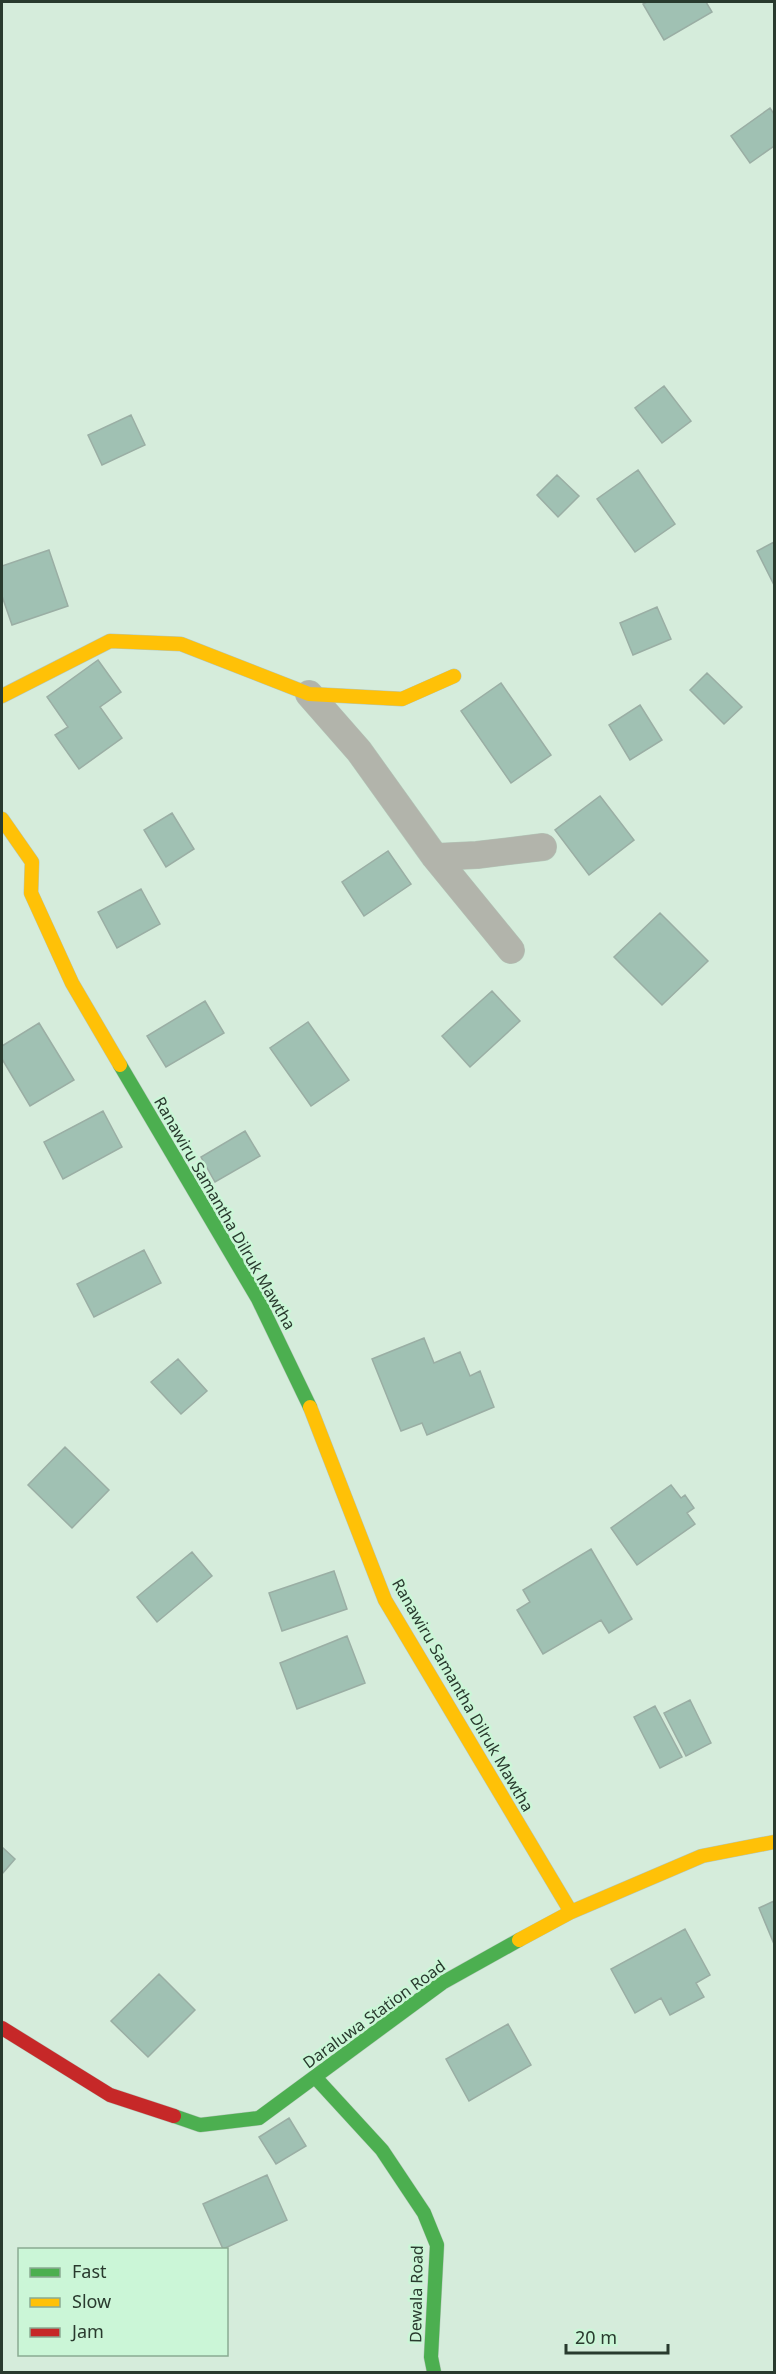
<svg xmlns="http://www.w3.org/2000/svg" width="776" height="2374" font-family="'Noto Sans',sans-serif">
  <rect width="100%" height="100%" fill="#d5ecdb"/>
  <path fill="#a0c1b3" stroke="#9aaea4" stroke-width="1.5" d="M647 2H706L712 12 664 40 643 4Z
    M770 108 774 114V146L750 163 731 136Z
    M664 386 691 421 662 443 635 408Z
    M131 415 145 445 102 465 88 435Z
    M638 470 675 524 635 552 597 499Z
    M557 475 579 496 558 517 537 495Z
    M774 542V585L757 551Z
    M49 550 68 606 12 625 2 596V566Z
    M657 607 671 639 633 655 620 623Z
    M98 660 121 692 100 707 122 738 79 769 55 735 68 727 47 697Z
    M707 673 742 707 724 724 690 690Z
    M501 683 551 755 511 783 461 711Z
    M640 705 662 740 630 760 609 725Z
    M600 796 634 840 589 875 555 830Z
    M172 813 194 849 166 867 144 830Z
    M388 851 411 884 364 916 342 882Z
    M141 889 160 924 117 948 98 912Z
    M660 913 708 961 662 1005 614 957Z
    M492 991 520 1021 470 1067 442 1036Z
    M205 1001 224 1033 166 1067 147 1036Z
    M308 1022 349 1080 311 1106 270 1048Z
    M39 1023 74 1080 30 1106 2 1059V1046Z
    M103 1111 122 1147 63 1179 44 1142Z
    M245 1131 260 1156 215 1182 201 1157Z
    M144 1250 161 1283 94 1317 77 1284Z
    M424 1338 434 1363 460 1352 470 1376 480 1371 494 1407 427 1435 422 1423 401 1431 372 1359Z
    M178 1359 207 1391 181 1414 151 1382Z
    M65 1447 109 1490 72 1528 28 1485Z
    M671 1485 681 1498 685 1495 694 1508 687 1513 695 1524 637 1565 611 1528Z
    M591 1549 632 1619 609 1633 601 1620 543 1654 517 1610 530 1602 523 1590Z
    M192 1552 212 1576 157 1622 137 1597Z
    M334 1571 347 1609 282 1631 269 1593Z
    M347 1636 365 1683 297 1709 280 1663Z
    M690 1700 711 1743 686 1756 664 1713Z
    M655 1706 682 1757 660 1768 634 1717Z
    M2 1847 15 1859 2 1874Z
    M774 1901V1944L759 1908Z
    M685 1929 710 1975 696 1983 704 1997 670 2015 661 1998 635 2013 611 1969Z
    M159 1974 195 2010 148 2057 111 2021Z
    M508 2024 531 2065 469 2101 446 2059Z
    M289 2118 306 2146 276 2164 259 2137Z
    M267 2175 287 2220 223 2249 203 2204Z"/>
  <g fill="none" stroke-linecap="round" stroke-linejoin="round">
    <g stroke="#b4c7b9" stroke-width="28">
      <path id="street" d="M309 694 359 751 435 857 511 950
        M435 857 477 855 543 847"/>
    </g>
    <g stroke="#b4c7b9" stroke-width="15">
      <path id="fast" d="M120 1065 258 1299 310 1407
        M315 2077 382 2150 424 2213 437 2245 431 2357 434 2372
        M174 2116 200 2125 259 2118 442 1983 519 1940"/>
    </g>
    <g stroke="#b4c7b9" stroke-width="15">
      <path id="slow" d="M2 696 110 641 181 644 309 694 402 699 454 676
        M2 819 32 862 31 893 72 983 120 1065
        M310 1407 385 1600 571 1912
        M519 1940 571 1912 702 1856 774 1842"/>
    </g>
    <g stroke="#b4c7b9" stroke-width="15">
      <path id="jam" d="M2 2028 110 2095 174 2116"/>
    </g>
    <use href="#street" stroke="#b2b4ab" stroke-width="27"/>
    <use href="#fast" stroke="#4caf50" stroke-width="14"/>
    <use href="#slow" stroke="#ffc107" stroke-width="14"/>
    <use href="#jam" stroke="#c62828" stroke-width="14"/>
  </g>
  <g text-anchor="middle" stroke-width="5" stroke-linejoin="round" paint-order="stroke">
    <g font-size="16" fill="#293a2e" stroke="#cbf6d7">
      <text transform="translate(225 1213) rotate(60)" y="6">Ranawiru Samantha Dilruk Mawtha</text>
      <text transform="translate(463 1695) rotate(60)" y="6">Ranawiru Samantha Dilruk Mawtha</text>
      <text transform="translate(374 2014) rotate(-36)" y="6">Daraluwa Station Road</text>
      <text transform="translate(416 2294) rotate(-89)" y="6">Dewala Road</text>
    </g>
  </g>
  <rect width="776" height="2374" fill="none" stroke="#293a2e" stroke-width="6"/>
  <rect x="18" y="2248" width="210" height="108" fill="#cbf6d7" stroke="#8aab93" stroke-width="1.5"/>
  <rect x="30" y="2268" width="30" height="9" fill="#4caf50" stroke="#8aab93" stroke-width="1.5"/>
  <text x="72" y="2278" font-size="18" fill="#293a2e">Fast</text>
  <rect x="30" y="2298" width="30" height="9" fill="#ffc107" stroke="#8aab93" stroke-width="1.5"/>
  <text x="72" y="2308" font-size="18" fill="#293a2e">Slow</text>
  <rect x="30" y="2328" width="30" height="9" fill="#c62828" stroke="#8aab93" stroke-width="1.5"/>
  <text x="72" y="2338" font-size="18" fill="#293a2e">Jam</text>
  <path d="M566 2344v9h102v-9" fill="none" stroke="#293a2e" stroke-width="3"/>
  <text x="575" y="2344" font-size="18" fill="#293a2e" stroke="#cbf6d7" stroke-width="4.5" paint-order="stroke">20 m</text>
</svg>
